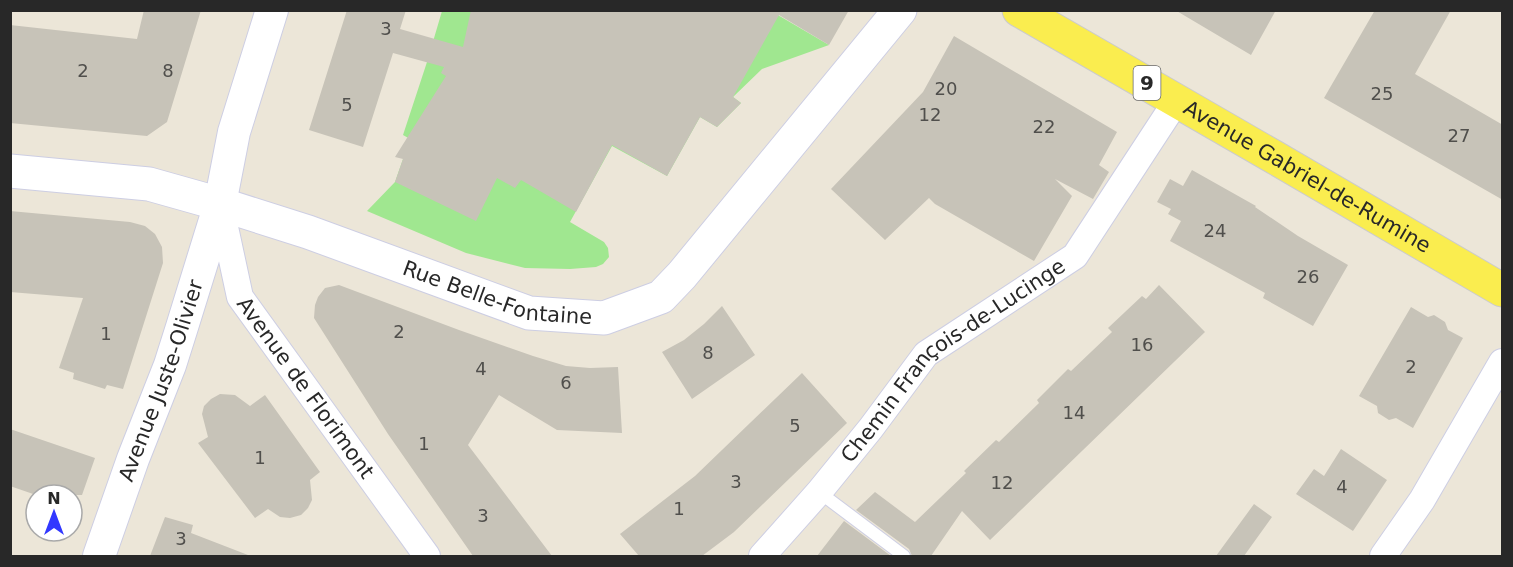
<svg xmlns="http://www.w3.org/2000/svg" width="1513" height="567" font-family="'DejaVu Sans',sans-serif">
  <rect width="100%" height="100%" fill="#ece6d8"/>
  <path fill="#a0e790" d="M442 11H771L829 45 762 69 733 97 741 103 717 127 700 117 667 176 612 146 570 222 604 242 608 248 609 257 603 264 596 267 570 269 525 268 466 253 367 211 395 182 410 139 403 135 427 62Z"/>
  <path fill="#c7c3b8" d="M144 10H201L167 122 147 136 10 123V25L137 39Z
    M347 10H406L400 29 463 47 471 10H849L829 45 779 15 733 97 741 103 717 127 700 117 667 176 612 145 576 212 521 180 515 188 497 178 476 221 395 182 403 159 395 157 446 76 441 73 444 67 393 53 363 147 309 130Z
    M1175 10H1276L1251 55Z
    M1375 10H1451L1415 74 1503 125V200L1324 98Z
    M954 36 1117 132 1099 165 1109 172 1093 199 1055 179 1072 196 1034 261 935 204 929 198 885 240 831 189 923 92Z
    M1192 170 1256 206 1255 207 1298 236 1348 265 1313 326 1263 298 1265 293 1170 241 1181 221 1168 214 1171 209 1157 202 1170 179 1183 186Z
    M10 211 130 222 145 226 155 234 162 247 163 263 123 389 107 385 105 389 73 379 74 373 59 368 83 298 10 292Z
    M339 285 459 330 533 356 566 366 590 368 618 367 622 433 557 430 499 395 468 445 552 556H473L388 434 314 318 315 305 318 297 325 288Z
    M1159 285 1205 332 990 540 962 511 931 556H912L909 549 856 510 875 492 915 522 966 473 964 471 996 440 999 442 1039 403 1037 400 1068 369 1071 371 1112 332 1108 328 1142 296 1146 299Z
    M722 306 755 355 692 399 662 352 684 340 704 324Z
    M1411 307 1428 317 1434 315 1445 322 1448 330 1463 338 1413 428 1396 418 1389 420 1378 413 1377 406 1359 396Z
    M802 373 847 423 734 532 702 556H639L620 534 695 476Z
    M220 394 235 395 250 406 265 395 320 472 310 480 312 500 308 508 301 515 290 518 280 517 268 509 255 518 198 443 208 437 202 414 204 406 211 399Z
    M10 429 95 458 82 495H36L10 486Z
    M1341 449 1387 480 1353 531 1296 494 1314 469 1324 476Z
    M1254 504 1272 517 1244 556H1216Z
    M165 517 193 525 191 533 248 555 247 556H150Z
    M844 521 891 556H817Z"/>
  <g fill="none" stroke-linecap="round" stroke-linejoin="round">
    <g stroke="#cdcee3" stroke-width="14">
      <path id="service" d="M819 492 904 556"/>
    </g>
    <g stroke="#cdcee3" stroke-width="28">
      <g id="minor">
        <path id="s1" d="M220 204 240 297 427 556"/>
        <path id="s2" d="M762 556 819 492 871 428 926 354 1075 256 1177 100"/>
        <path d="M1383 556 1422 500 1502 362"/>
      </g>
    </g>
    <g stroke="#cdcee3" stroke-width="34">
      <g id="tertiary">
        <path id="s3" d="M99 556 133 459 170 365 182 327 220 204 234 132 272 10"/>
      </g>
    </g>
    <g stroke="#cdcee3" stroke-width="35">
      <g id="secondary">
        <path id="s4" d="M10 171 149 184 220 204 308 232 529 313 604 318 661 297 682 275 900 10"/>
      </g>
    </g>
    <g stroke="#cbcbcb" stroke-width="35">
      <g id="primary">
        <path id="s5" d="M1019 10 1274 157 1502 290"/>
      </g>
    </g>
    <use href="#service" stroke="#fff" stroke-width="12"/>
    <use href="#minor" stroke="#fff" stroke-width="26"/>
    <use href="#tertiary" stroke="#fff" stroke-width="32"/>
    <use href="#secondary" stroke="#fff" stroke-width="33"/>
    <use href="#primary" stroke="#faed4f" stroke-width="33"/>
  </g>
  <g text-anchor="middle" stroke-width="5" stroke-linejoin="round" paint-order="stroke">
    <g font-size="18" fill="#504f4c">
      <text x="386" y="35">3</text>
      <text x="83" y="77">2</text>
      <text x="168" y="77">8</text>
      <text x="946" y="95">20</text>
      <text x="1382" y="100">25</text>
      <text x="347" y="111">5</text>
      <text x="930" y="121">12</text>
      <text x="1044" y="133">22</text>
      <text x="1459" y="142">27</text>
      <text x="1215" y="237">24</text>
      <text x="1308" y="283">26</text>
      <text x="399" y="338">2</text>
      <text x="106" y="340">1</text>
      <text x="1142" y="351">16</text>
      <text x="708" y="359">8</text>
      <text x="1411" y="373">2</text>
      <text x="481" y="375">4</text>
      <text x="566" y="389">6</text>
      <text x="1074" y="419">14</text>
      <text x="795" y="432">5</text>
      <text x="424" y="450">1</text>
      <text x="260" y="464">1</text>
      <text x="736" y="488">3</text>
      <text x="1002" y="489">12</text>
      <text x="1342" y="493">4</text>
      <text x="679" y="515">1</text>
      <text x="483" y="522">3</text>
      <text x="181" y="545">3</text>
    </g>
    <rect fill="#fff" stroke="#686868" stroke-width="1.5" x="1133.5" y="66" width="27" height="34" rx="4.5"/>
    <g font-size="20" font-weight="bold" fill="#282828">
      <text x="1147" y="90">9</text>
    </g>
    <g font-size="21" fill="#282828" stroke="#fff">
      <text dy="7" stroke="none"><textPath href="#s5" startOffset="333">Avenue Gabriel-de-Rumine</textPath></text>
      <text dy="7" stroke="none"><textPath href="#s4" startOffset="506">Rue Belle-Fontaine</textPath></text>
      <text dy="7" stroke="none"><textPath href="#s2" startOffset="276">Chemin François-de-Lucinge</textPath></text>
      <text dy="7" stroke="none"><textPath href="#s3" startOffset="186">Avenue Juste-Olivier</textPath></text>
      <text dy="7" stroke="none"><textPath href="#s1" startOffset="207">Avenue de Florimont</textPath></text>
    </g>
  </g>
  <rect width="1513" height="567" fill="none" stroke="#282828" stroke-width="24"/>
  <g transform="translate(54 513)"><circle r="28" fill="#ffffff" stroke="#a9a9a9" stroke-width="1.5"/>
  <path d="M0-4.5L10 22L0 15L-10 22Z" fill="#3238ff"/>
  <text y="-9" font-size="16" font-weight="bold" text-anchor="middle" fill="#282828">N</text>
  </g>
</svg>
